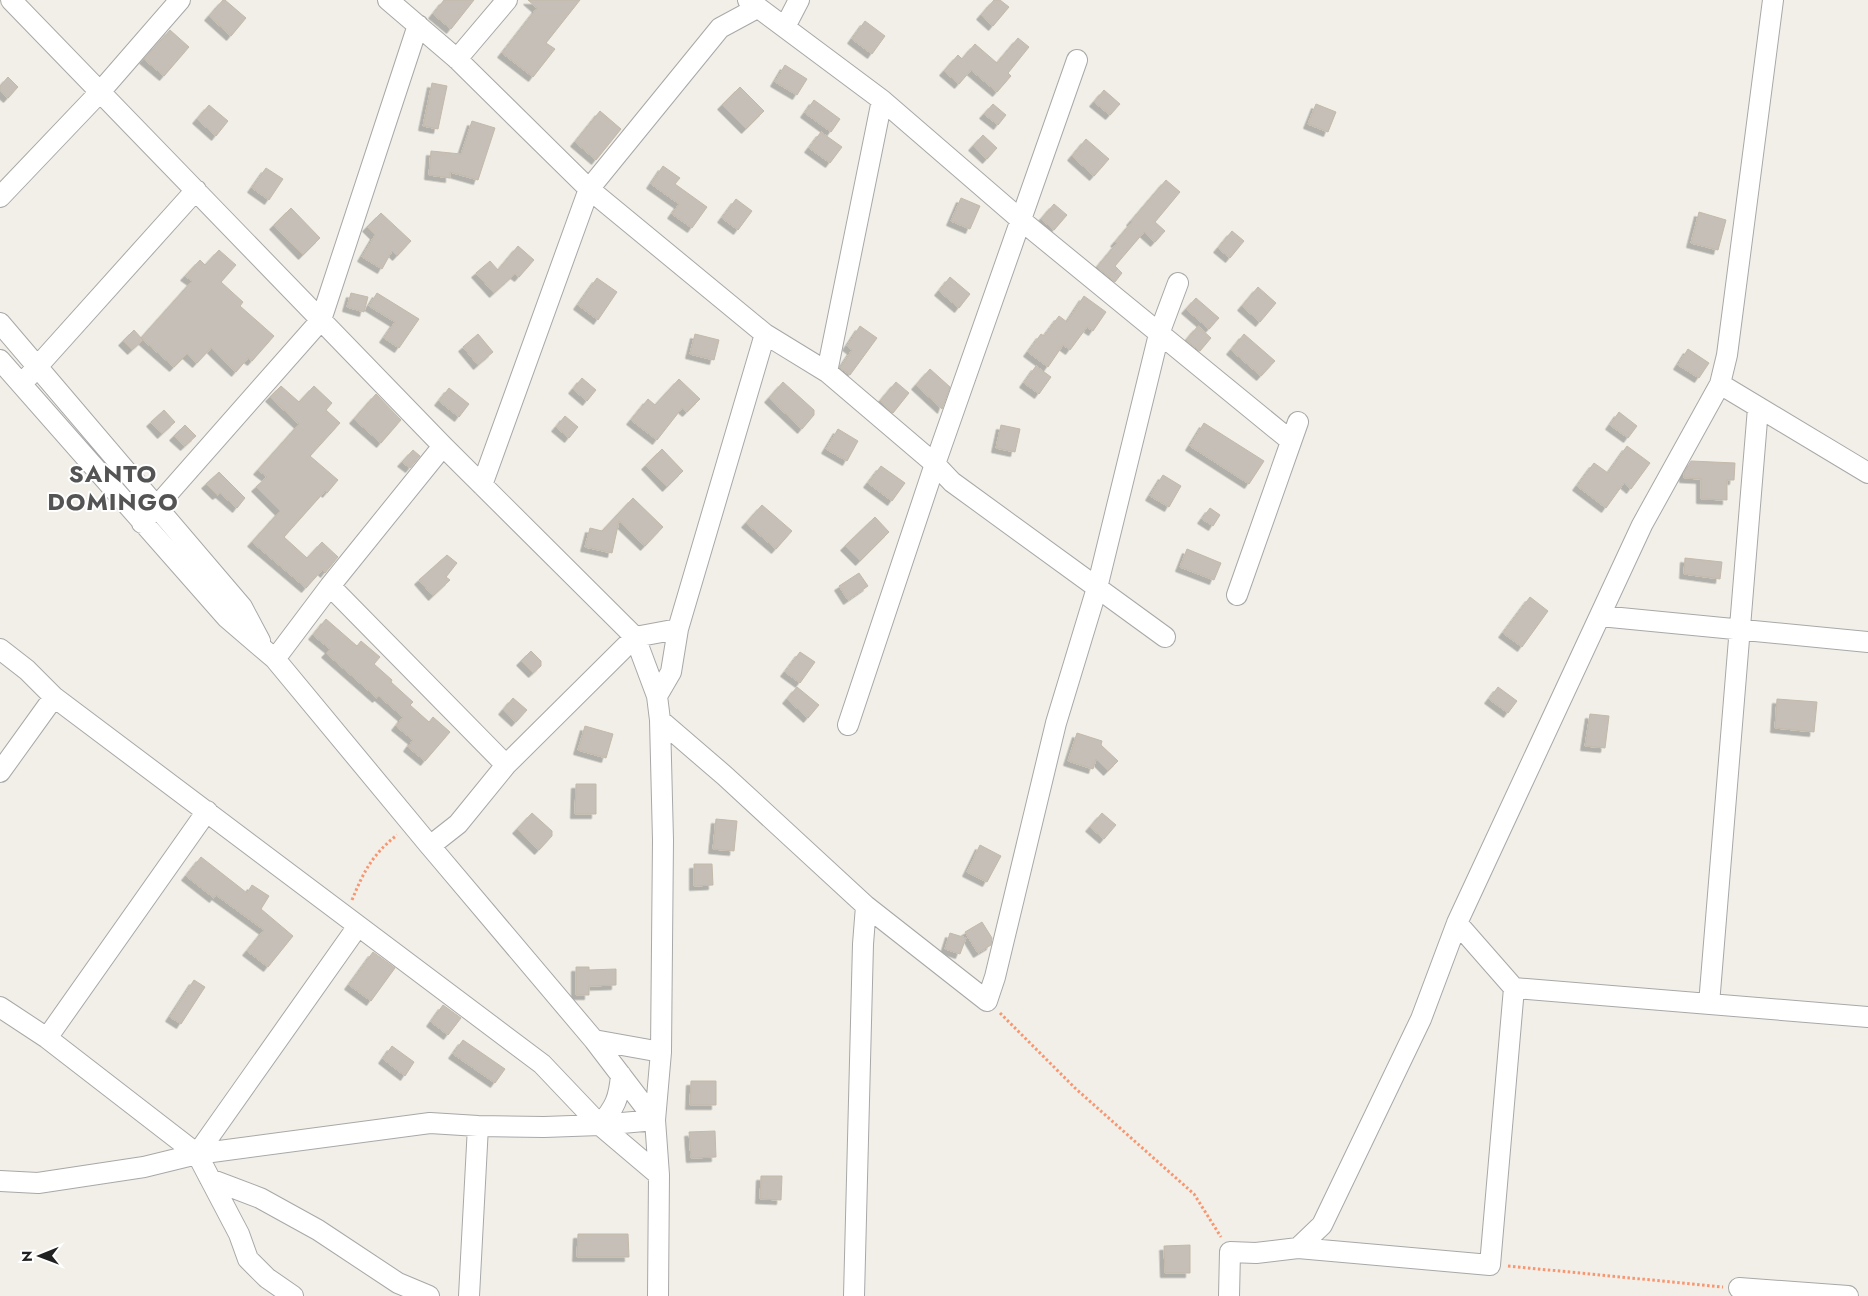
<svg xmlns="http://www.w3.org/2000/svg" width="1868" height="1296" font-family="Jost,sans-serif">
  <defs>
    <filter id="shadow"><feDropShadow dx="-4.5" dy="4.5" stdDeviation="0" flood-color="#0004"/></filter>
  </defs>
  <rect width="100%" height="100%" fill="#f1efe7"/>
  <path fill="#c6bfb7" stroke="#c3b9aa" filter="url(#shadow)" d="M223 0H225L246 18 231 36 209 16Z
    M444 0H474L451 29 433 14Z
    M528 0H580L546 43 555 49 533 77 502 53 537 8Z
    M994 0H1000L1009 7 993 26 981 15Z
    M865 21 885 36 872 54 852 39Z
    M170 30 189 47 164 76 144 59Z
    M1018 38 1029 47 1008 73 1011 76 997 92 971 70 959 84 944 71 958 55 962 59 975 44 997 63Z
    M785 65 807 79 797 95 775 82Z
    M8 77 18 87 8 98 0 91V86Z
    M432 83 447 86 438 129 423 126Z
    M740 87 764 111 746 129 722 105Z
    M1104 90 1120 104 1110 115 1094 102Z
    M814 100 840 119 831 132 805 113Z
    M993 104 1006 115 998 125 984 114Z
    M1316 104 1336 112 1328 132 1308 124Z
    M209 105 228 121 216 136 197 119Z
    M600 111 621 129 596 160 575 142Z
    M472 121 495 128 478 180 450 172V178L429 175 431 151 461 154Z
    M821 132 842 147 830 163 809 148Z
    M983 135 997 148 987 159 973 146Z
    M1086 139 1109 159 1094 176 1072 156Z
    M663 166 680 178 675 184 707 207 692 228 672 214 679 204 651 184Z
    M266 168 283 179 269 200 252 188Z
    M1166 180 1180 192 1155 222 1165 231 1155 242 1144 232 1115 266 1122 273 1115 282 1097 267 1117 243 1115 242 1132 222 1131 221Z
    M961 198 980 206 970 229 951 221Z
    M736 199 752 211 738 230 722 218Z
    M1054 204 1067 215 1054 230 1041 219Z
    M291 208 320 238 303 255 274 225Z
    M1699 212 1726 220 1718 250 1691 243Z
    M381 213 411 241 397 256 392 251 382 269 362 257 375 235 367 227Z
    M1232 231 1244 241 1230 258 1218 248Z
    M518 246 534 260 519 277 515 274 494 293 476 273 490 261 498 270Z
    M219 250 236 265 221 282 243 302 240 306 274 336 252 361 248 358 236 372 211 348 197 363 187 354 174 367 141 338 192 281 185 276 200 260 205 265Z
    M950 277 970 294 959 308 939 291Z
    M597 278 617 292 598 320 578 305Z
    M1258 287 1276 303 1260 322 1242 306Z
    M351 293 368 297 364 312 347 307Z
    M377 293 419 319 399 348 384 338 395 322 369 306Z
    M1084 296 1106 312 1093 331 1087 327 1070 350 1063 345 1048 367 1028 352 1041 334 1044 336 1059 316 1067 322Z
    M1196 298 1219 318 1209 329 1186 309Z
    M860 326 877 338 850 375 840 368 852 350 847 346Z
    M1198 326 1211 338 1200 351 1186 340Z
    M134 330 143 340 132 350 123 341Z
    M478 334 493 352 478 365 463 347Z
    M695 334 719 340 714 360 690 354Z
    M1244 334 1275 361 1261 376 1231 350Z
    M1688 349 1709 363 1699 378 1678 365Z
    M1036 366 1051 377 1039 394 1024 383Z
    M930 369 950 387 942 409 916 385Z
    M582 378 596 390 587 401 573 389Z
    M679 379 700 399 687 412 682 408 657 440 631 420 648 399 655 405Z
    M783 382 814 410V415L802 429 769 398Z
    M896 382 909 393 893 413 880 401Z
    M281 386 299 402 314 386 332 403 326 410 340 423 310 456 338 480 327 493 325 491 284 537 307 558 322 542 338 557 325 573 322 570 306 588 252 542 280 511 256 487 267 477 258 470 299 424 270 397Z
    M449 388 469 404 459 417 439 401Z
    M376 394 401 420 381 443 354 419Z
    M164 410 175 422 162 434 151 422Z
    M1619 412 1637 426 1628 438 1610 425Z
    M565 416 578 427 569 438 556 427Z
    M1204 423 1264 461 1249 484 1190 446Z
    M185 425 196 436 185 446 174 436Z
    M1001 425 1020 429 1015 452 996 448Z
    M838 429 858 441 847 461 826 449Z
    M1627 446 1650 463 1631 489 1624 483 1606 508 1577 486 1594 463 1608 473Z
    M662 449 683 471 667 487 646 465Z
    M413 450 420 456 410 468 402 462Z
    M1691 461 1735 463 1734 480H1727V500L1701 499V479L1684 478V473Z
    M881 466 905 483 892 501 868 483Z
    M219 472 245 498 237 508 220 493 217 495 206 484Z
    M1163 475 1181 486 1169 507 1150 496Z
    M633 498 663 527 645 546 619 521 612 553 585 547 590 528 602 531Z
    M762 505 792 531 776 549 746 523Z
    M1210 508 1220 515 1213 526 1202 519Z
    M875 517 889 532 860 561 845 546Z
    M1187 549 1221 563 1214 580 1180 567Z
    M447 555 457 563 446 577 450 580 433 596 419 580Z
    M1685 558 1722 562 1720 579 1684 574Z
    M859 573 868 586 848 600 839 586Z
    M1530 597 1548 611 1522 647 1503 633Z
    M326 619 357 646 361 641 380 657 374 664 392 680 391 682 413 702 410 705 429 722 433 717 450 732 425 761 408 747 413 740 396 726 403 717 379 696 377 698 326 653 330 649 313 635Z
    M531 651 541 661V666L533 673 521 661Z
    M800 652 815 662 800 683 785 672Z
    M797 687 819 705 808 718 787 699Z
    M1498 687 1517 701 1508 713 1489 699Z
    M513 698 527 710 516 722 503 710Z
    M1777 699 1817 702 1814 732 1775 728Z
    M1590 714 1609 716 1605 748 1585 746Z
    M585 726 613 734 606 758 578 750Z
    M1077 733 1102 741 1101 745 1118 761 1108 771 1096 759 1093 769 1068 761Z
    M576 784H596V814H575Z
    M532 813 552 831V836L539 850 517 829Z
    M1102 813 1116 825 1104 839 1090 827Z
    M716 819 737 821 734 851 713 849Z
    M980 845 1001 856 987 882 967 872Z
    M201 857 247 893 252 885 269 896 261 909 293 936 268 967 247 951 264 930 216 895 214 898 186 876Z
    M694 864H712L713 885 694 886Z
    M982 922 992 938 991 945 978 953 965 932Z
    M950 933 966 938 960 954 945 949Z
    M373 952 395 968 371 1001 349 985Z
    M576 967H589V970L616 969V985L589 986V995H576Z
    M194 980 205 987 181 1024 170 1017Z
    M443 1005 461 1018 448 1035 431 1022Z
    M463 1040 505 1069 495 1083 453 1054Z
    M392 1046 414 1062 405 1076 383 1059Z
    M691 1081H716V1105H690Z
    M715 1131 716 1157 691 1158 689 1132Z
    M761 1176H782L781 1200 760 1199Z
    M578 1234H628L629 1257H577Z
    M1190 1245V1273H1165L1164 1246Z"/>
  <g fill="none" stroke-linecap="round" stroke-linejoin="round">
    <g stroke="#a8a8a8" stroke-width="22">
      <path id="street" d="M11 0 443 446 635 637 657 696 660 720 725 776 866 906 987 1001 995 977 1056 723 1097 588 1159 334 1178 283
        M388 0 457 59 589 189 765 334 827 372 935 464 952 482 1165 637
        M748 0 882 100 1022 221 1291 441
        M785 27 799 0
        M457 59 507 0
        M0 197 100 92 180 0
        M0 323 242 607 260 641
        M0 360 227 618 275 659 430 846 458 824 506 765 635 637 678 629
        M827 372 882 100
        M28 377 196 190
        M1720 384 1868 473
        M482 485 589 189 720 28 757 8
        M142 523 321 320 418 25
        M330 586 506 765
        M1237 595 1298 422
        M1600 616 1868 642
        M0 649 27 670 54 697 542 1064 600 1125 659 1175
        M275 659 330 586 443 446
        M657 696 671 672 678 629 765 334
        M848 725 935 464 1077 60
        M0 772 54 697
        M430 846 594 1040 655 1120
        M1457 923 1514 988 1868 1017
        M1709 1004 1758 408
        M0 1007 47 1038 197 1154 239 1234 248 1259 267 1278 293 1296
        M47 1038 207 811
        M594 1040 661 1052
        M600 1125C615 1107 619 1099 621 1075
        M197 1154 358 926
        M210 1179 260 1198 318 1230 398 1283 429 1296
        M0 1181 38 1183 144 1167 197 1154 430 1123 478 1126 544 1127 600 1125 655 1120
        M1298 1248 1490 1265 1514 988
        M1739 1288 1848 1296
        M469 1296 478 1126
        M658 1296 659 1175 655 1120 661 1052 663 840 660 720
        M854 1296 863 944 866 906
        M1229 1296 1230 1252 1256 1253 1298 1248 1322 1225 1421 1019 1457 923 1642 525 1720 384 1727 355 1773 0"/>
    </g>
    <path stroke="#f89671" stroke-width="3" stroke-dasharray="2.5 2.5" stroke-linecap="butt" d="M352 900C364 871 372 855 397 835
      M1000 1013 1075 1088 1194 1194 1221 1237
      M1508 1266 1723 1287"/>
    <use href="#street" stroke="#fff" stroke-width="20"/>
  </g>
  <g text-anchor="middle" stroke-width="4" stroke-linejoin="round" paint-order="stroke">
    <g font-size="24" font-weight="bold" letter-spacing="1" fill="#545454" stroke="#fff">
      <text x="113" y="482">SANTO<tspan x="113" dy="28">DOMINGO</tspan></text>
    </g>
  </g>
  <g transform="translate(40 1256) rotate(269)" stroke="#ffffff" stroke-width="4" paint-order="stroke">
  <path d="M0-4L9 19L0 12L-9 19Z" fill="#212121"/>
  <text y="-8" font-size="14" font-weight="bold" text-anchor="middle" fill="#212121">N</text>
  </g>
</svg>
